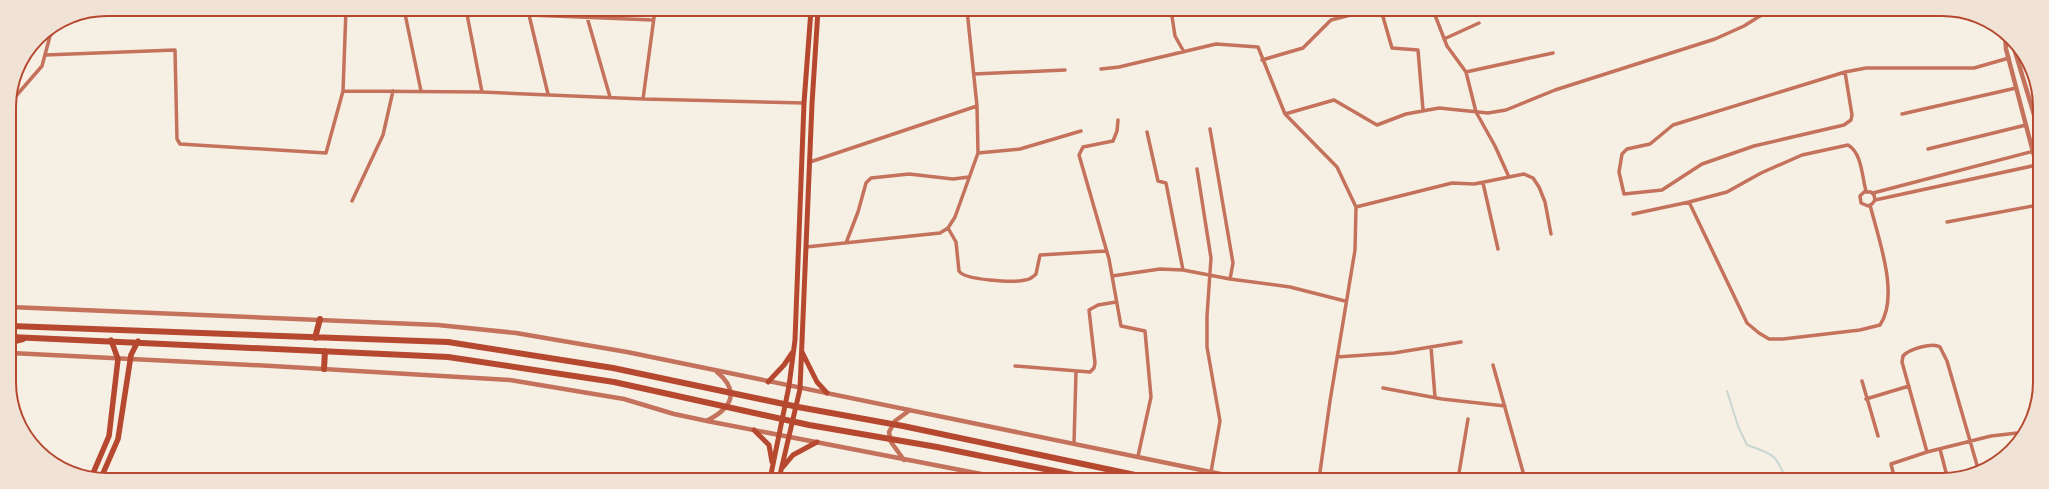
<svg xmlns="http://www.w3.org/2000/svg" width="2049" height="489" font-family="'Source Sans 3',sans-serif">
  <rect width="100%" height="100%" fill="#f6efe4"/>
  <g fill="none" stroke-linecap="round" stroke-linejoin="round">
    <path stroke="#c9d6d2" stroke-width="2" d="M1727 391 1738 426 1747 445C1772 454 1776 453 1786 480"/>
    <path stroke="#c5725c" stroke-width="3.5" d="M404 9 421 91
      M466 9 482 92
      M1171 10 1175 36 1184 52
      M1381 10 1392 48 1418 50 1423 110
      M1433 10 1447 46 1466 72 1476 112 1495 146 1509 177
      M1519 10 1520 13
      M346 13 529 15 653 20
      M529 15 548 94
      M587 17 610 97
      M594 17 595 10
      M50 36 61 22
      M1444 39 1479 23
      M45 55 175 50 177 139 180 144 326 153 343 91 346 9
      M1262 60 1303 48 1331 20 1370 10
      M1101 69 1119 67 1216 44 1258 47 1285 114 1337 167 1356 207 1355 250 1330 401 1319 479
      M1466 72 1553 53
      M1845 72 1852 115 1851 120 1844 125 1754 146 1702 164 1662 190 1624 194 1619 172 1622 154 1627 149 1650 144 1673 125 1845 72 1866 68H1974L2009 58
      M974 74 1065 70
      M343 91 482 92 643 99 804 103
      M643 99 655 10
      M9 104 42 66 50 36 46 33
      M1285 114 1334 100 1377 125 1406 114 1439 108 1488 113 1506 110 1555 90 1715 39 1744 26 1768 11
      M1902 114 2016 88
      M1118 120 1117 131 1113 141 1083 147 1079 155 1109 259 1121 326 1145 331 1151 397 1138 456
      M1147 132 1158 181 1166 183 1183 270
      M1928 149 2026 125
      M978 153 1020 149 1081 131
      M810 162 977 106
      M1197 169 1211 258 1207 316V347L1220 421 1211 472
      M1483 183 1498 249
      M1873 193 2038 150
      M1875 200 1874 195 1871 192H1864L1860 196 1861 203 1868 206 1872 204 1875 200 2037 165
      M352 201 383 135 393 91
      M1689 202 1747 323 1759 333 1769 339H1783L1860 330 1880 325C1900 296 1878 237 1870 205
      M1356 207 1452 183 1474 184 1524 174 1533 178 1539 187 1545 202 1551 234
      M1633 214 1689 202 1727 192 1761 173 1802 155 1848 145C1862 153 1862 177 1866 191
      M1947 222 2038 205
      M948 228 956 242 959 271C964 280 1014 283 1025 280 1029 280 1033 277 1036 274L1040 255 1106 251
      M846 243 858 212 866 183 871 178 909 174 953 179 969 177
      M806 247 940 233 948 228 955 217 978 153 977 106 967 10
      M1112 276 1160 269 1183 270 1230 279 1233 263 1210 129
      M1230 279 1290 287 1345 301
      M1431 347 1435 397
      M1337 357 1394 353 1461 342
      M1493 365 1525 479
      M1015 366 1090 372 1094 368 1095 363 1089 310 1098 305 1116 302
      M1862 381 1878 436
      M1383 388 1442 399 1505 406
      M1866 399 1909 386
      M1074 443 1076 372
      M1940 449 1948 480
      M1927 452 1991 436 2026 432
      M1458 479 1468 419
      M1895 480 1891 464 1927 452 1902 362 1903 356C1909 349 1933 342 1940 347L1947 361 1979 472"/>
    <path stroke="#c5725c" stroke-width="4.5" d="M2005 34 2006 49 2038 171
      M2011 38 2038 128
      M10 307 438 325 516 333 627 352 1245 479
      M11 353 272 366 510 380 624 399 674 414 707 421 1007 479
      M708 420C732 408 740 391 717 372
      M904 460 891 442 889 432 895 421 910 410"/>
    <path stroke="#b5482f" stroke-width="5" d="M802 352 817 382 827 393
      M768 382 784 365 792 353
      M754 430 769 445 772 462
      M783 467 793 455 817 442
      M770 479 789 386 795 340 804 103 811 10
      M779 479 800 389 812 104 818 10"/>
    <path stroke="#b5482f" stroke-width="5.5" d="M91 478 109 436 118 359 111 340
      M101 478 118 439 131 355 138 341"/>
    <path stroke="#b5482f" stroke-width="6" d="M11 326 448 342 613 368 798 407 903 426 1154 479
      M11 337 448 357 614 382 809 425 937 447 1094 479
      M315 338 320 319
      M11 342 23 339
      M324 369 325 351"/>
  </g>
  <path d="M0 0H2049V489H0ZM107 16H1942A91 91 0 0 1 2033 107V382A91 91 0 0 1 1942 473H107A91 91 0 0 1 16 382V107A91 91 0 0 1 107 16Z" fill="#f1e2d6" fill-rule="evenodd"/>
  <path fill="none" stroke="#b5482f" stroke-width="2" d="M107 16H1942A91 91 0 0 1 2033 107V382A91 91 0 0 1 1942 473H107A91 91 0 0 1 16 382V107A91 91 0 0 1 107 16Z"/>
</svg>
